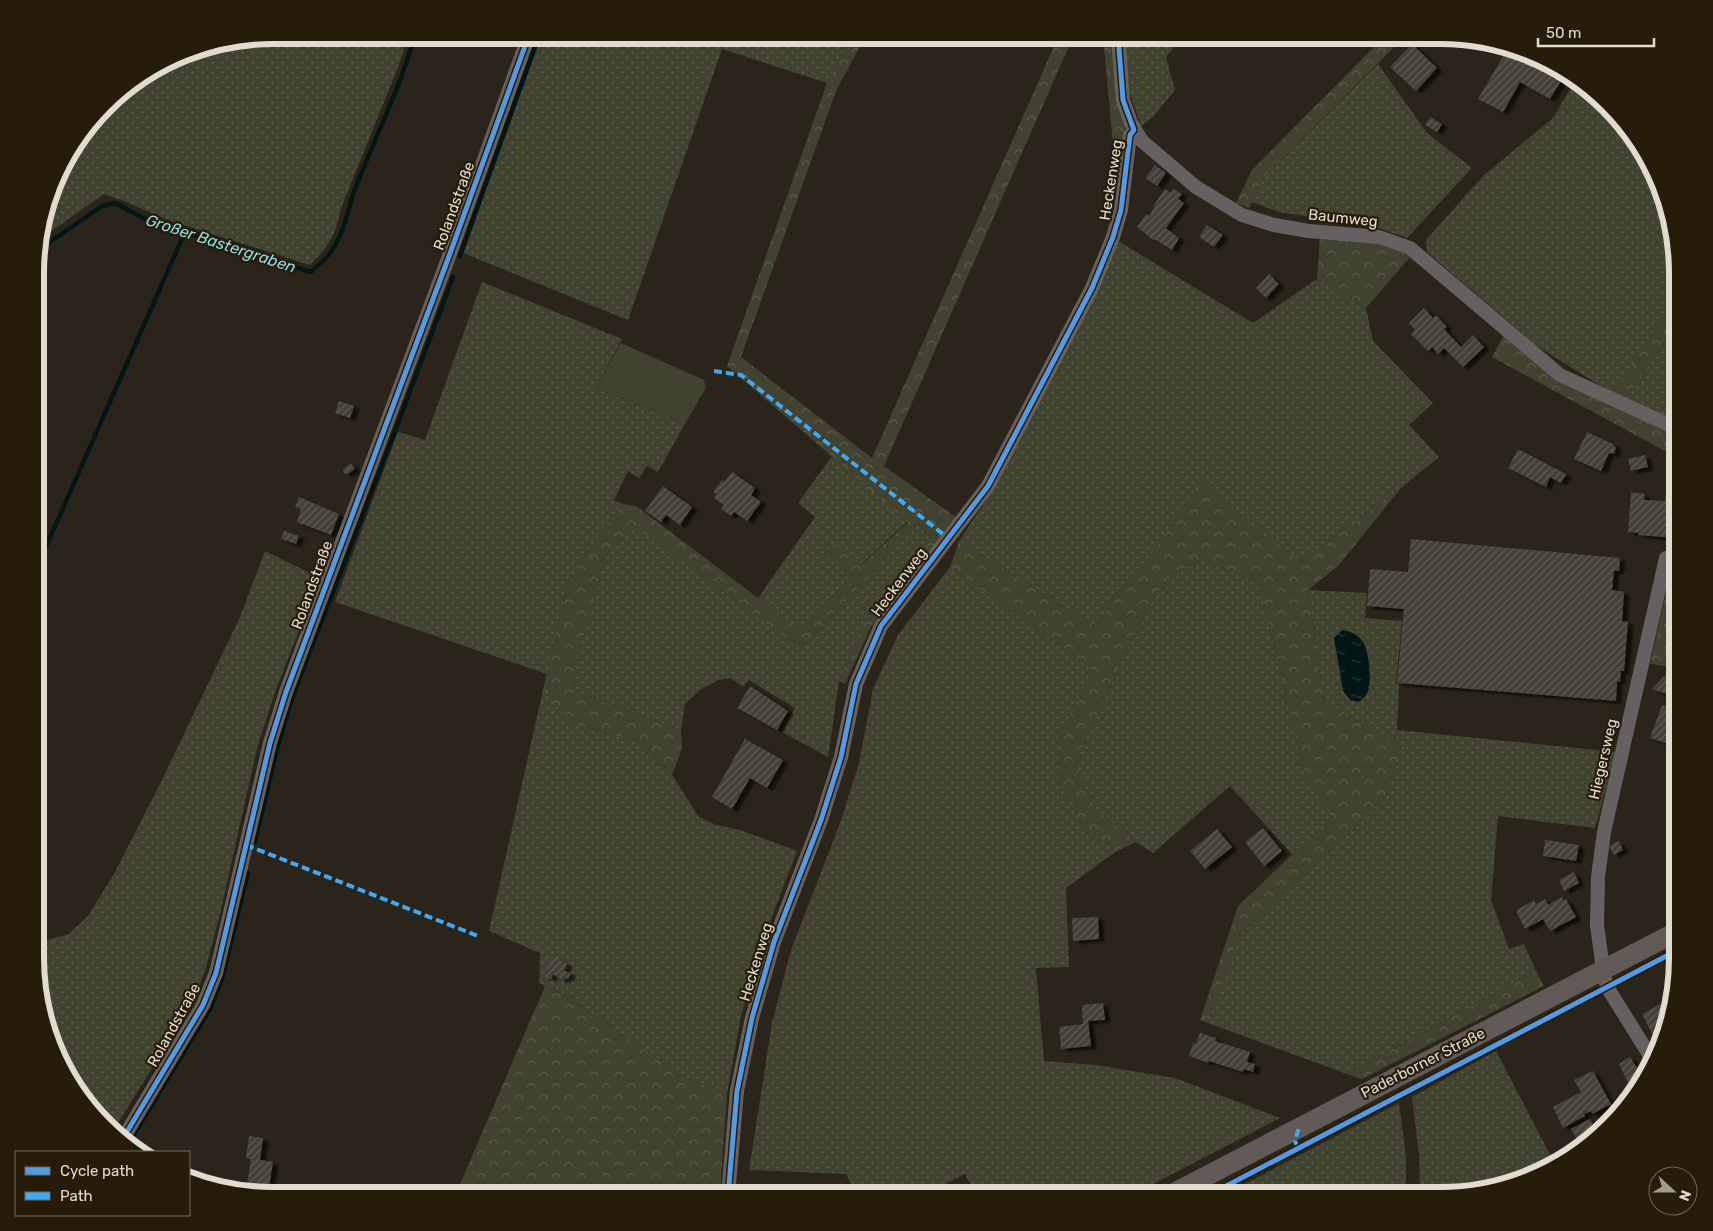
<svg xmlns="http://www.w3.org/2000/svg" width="1713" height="1231" font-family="Rubik,sans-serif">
  <defs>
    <pattern id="grass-dots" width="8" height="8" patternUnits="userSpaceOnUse" patternTransform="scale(1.25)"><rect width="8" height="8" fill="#414330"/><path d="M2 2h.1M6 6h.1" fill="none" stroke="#5c5e4d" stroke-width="1.8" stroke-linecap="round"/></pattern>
    <pattern id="forest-crowns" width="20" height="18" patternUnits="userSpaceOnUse" patternTransform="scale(1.25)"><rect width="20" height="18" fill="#414330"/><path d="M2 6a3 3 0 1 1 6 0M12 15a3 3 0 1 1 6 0" fill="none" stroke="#5c5e4d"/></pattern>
    <pattern id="water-ripples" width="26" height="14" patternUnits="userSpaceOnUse" patternTransform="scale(1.25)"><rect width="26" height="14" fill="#041516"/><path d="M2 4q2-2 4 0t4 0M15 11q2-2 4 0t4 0" fill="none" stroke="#283637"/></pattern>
    <pattern id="building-hatch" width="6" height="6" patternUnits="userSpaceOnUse" patternTransform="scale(1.25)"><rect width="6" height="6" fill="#454038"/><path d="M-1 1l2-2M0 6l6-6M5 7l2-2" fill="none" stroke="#605b54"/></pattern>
    <filter id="shadow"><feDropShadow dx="5.5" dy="3" stdDeviation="1" flood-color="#0009"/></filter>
  </defs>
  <rect width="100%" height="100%" fill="#2b241a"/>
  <path fill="url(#grass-dots)" d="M272 35H409L397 70 341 208C335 236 330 245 310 265L168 220 124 201 104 194 37 241 60 167 116 94 182 53Z
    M542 35H852L827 83 722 49 628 320 463 253Z
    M1140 35H1173L1174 47 1166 57 1175 90 1153 117 1141 126 1129 91 1125 46 1140 40Z
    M1378 64 1427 133 1472 168 1407 238 1376 227 1279 212 1252 202 1264 177Z
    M1576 79 1585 84 1653 167 1678 257V297L1612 393 1537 346 1427 252 1426 240 1483 176 1553 118Z
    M1118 241 1253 323 1317 279 1366 308 1373 341 1433 403 1409 425 1439 457 1401 488 1301 561 1201 482 1146 562 1114 596 1097 627 959 541 993 490 1074 337 1098 290Z
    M482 282 622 339 596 388 685 424 658 472 647 466 639 478 628 471 614 500 623 504 586 554 566 590 547 674 335 602 398 432 425 440Z
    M1678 323V423L1626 399Z
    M832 456 908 521 859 566 833 544 824 552 850 579 799 629 758 598 815 517 798 503Z
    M633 525 801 649 917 525 930 536 863 624 839 681 828 757 782 732 795 708 749 680 743 687 730 678 718 680 700 690 685 704 681 730 577 692 572 676 605 558Z
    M265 551 320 578 276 689 257 748 221 910 205 971 193 1002 113 1131 67 1077 37 989V943L69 934 88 916 115 872 161 782 240 617Z
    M1200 560 1259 582 1305 776 1331 817 1292 854 1230 786 1153 853 1136 842 1097 810 1083 788 1080 752 1143 615 1169 576Z
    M950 567 1094 670 1057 744 1061 788 1081 823 1115 852 1066 888 1069 967 1036 968 1044 1061 1096 1065 1175 1078 1280 1118 1130 1196H977L965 1174 921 1196H858L846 1174 749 1170 772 1023 791 950 840 823 859 763 873 689 898 635Z
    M1308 590 1367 593 1365 618 1402 621 1396 683 1399 684 1397 730 1616 752 1595 828 1498 816 1491 900 1509 949 1524 944 1536 971 1347 1074 1208 1023 1240 934 1382 803 1404 747 1324 701Z
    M543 690 573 724 643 743 672 775 699 817 716 825 740 830 797 851 764 937 741 1016 727 1094 684 1077 567 996 539 983 540 953 489 931Z
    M1496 1051 1555 1164 1546 1171 1441 1196H1420L1419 1155 1412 1097Z
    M1399 1103 1406 1156V1196H1222Z"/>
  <path fill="url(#forest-crowns)" d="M852 35H866L836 91 741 357 872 458 1059 35H1074L884 466 957 518 871 627 845 684 839 681 863 623 930 536 917 525 801 649 633 525 605 558 572 677 577 692 681 730 682 749 672 775 643 743 573 724 543 690 566 590 586 554 623 504 636 506 799 629 850 579 823 553 833 544 860 566 908 522 727 366 827 83Z
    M1103 35H1140V40L1115 50 1125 120 1124 154 1114 156Z
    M1386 35H1406L1264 177 1249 208 1236 203 1252 170Z
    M1320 235 1372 242 1411 256 1366 308 1317 279Z
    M1678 297V323L1626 399 1612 393Z
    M1504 335 1558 380 1678 434V458L1492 357Z
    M1201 481 1301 561 1401 488 1339 565 1308 590 1324 701 1404 747 1382 803 1240 934 1208 1023 1200 1020 1238 906 1331 817 1305 776 1259 582 1200 560 1169 576 1143 615 1080 752 1083 788 1097 810 1136 842 1115 852 1081 823 1061 788 1057 744 1093 670 950 567 959 541 1097 627 1114 596 1146 562Z
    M1678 537V668L1650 664Z
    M1536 971 1544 986 1362 1079 1347 1074Z
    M545 986 567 996 684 1077 727 1094 720 1196H455Z"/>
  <path fill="#414330" d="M621 343 704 380 706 387 685 424 596 388Z"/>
  <path fill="url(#water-ripples)" d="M1342 630C1350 631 1357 634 1362 641 1369 648 1372 681 1368 691 1366 696 1363 699 1358 702L1350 700 1343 691 1334 638Z"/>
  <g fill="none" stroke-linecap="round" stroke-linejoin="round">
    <path stroke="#041516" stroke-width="4.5" d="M37 251 102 206 115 203 145 219 311 272C317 266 325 260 330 253 343 237 348 209 355 189 375 138 400 88 415 35
      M460 256 539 35
      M37 567 185 232
      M255 842 277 749 292 698 395 431 453 277
      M127 1146 210 1009 222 979 248 873"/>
  </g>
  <path fill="url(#building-hatch)" filter="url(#shadow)" d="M1412 44 1437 68 1416 91 1390 67Z
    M1508 48 1523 51 1566 73 1550 99 1520 82 1503 112 1478 99Z
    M1430 117 1442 124 1437 132 1425 125Z
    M1155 165 1166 173 1157 186 1145 178Z
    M1165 189 1170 193 1174 189 1182 194 1178 199 1184 203 1166 228 1179 238 1172 250 1154 239 1153 240 1137 227 1146 214 1149 216 1155 206 1154 205Z
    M1207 225 1223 235 1214 247 1199 237Z
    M1269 274 1279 284 1266 298 1256 288Z
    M1424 308 1433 318 1436 315 1447 327 1444 329 1461 347 1473 335 1484 347 1463 367 1444 348 1438 354 1432 347 1428 351 1411 334 1415 330 1409 323Z
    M339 401 354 406 350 418 335 413Z
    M1587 432 1613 444 1616 448 1614 454 1609 453 1601 471 1574 459Z
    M1518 449 1566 474 1561 483 1550 477 1546 487 1508 468Z
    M1645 455 1648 467 1631 471 1628 459Z
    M351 463 355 469 346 475 342 470Z
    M732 472 755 488 751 495 761 502 747 521 734 512 731 516 721 509 724 505 714 498 716 494 713 492 722 480 724 482Z
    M663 486 692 507 680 525 666 515 661 522 645 511Z
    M1631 492 1645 494 1644 500 1665 501V496L1677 497 1675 538 1638 535 1639 533 1628 532Z
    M299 497 339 514 331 535 297 522 301 509 295 507Z
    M284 531 299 536 296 544 281 539Z
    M1411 539 1620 558 1619 571H1614L1612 590 1624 592 1622 621 1628 622 1624 671H1621L1620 682 1617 681 1616 701 1397 683 1404 609 1367 606 1370 569 1408 572Z
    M1664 676 1678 681V695L1676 697 1652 689Z
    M750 686 788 711 777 730 737 708Z
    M1662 705 1678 710V747L1650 738Z
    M745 739 783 760 767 788 750 778 732 809 712 797Z
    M1263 828 1282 851 1264 866 1245 842Z
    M1217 829 1232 847 1205 869 1190 851Z
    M1545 840 1579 845 1576 861 1543 856Z
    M1619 841 1623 850 1614 855 1609 846Z
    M1574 872 1579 883 1564 891 1559 880Z
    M1562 897 1564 901 1566 899 1576 917 1550 931 1543 919 1525 929 1517 913V910L1534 900 1536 904 1545 899 1548 905Z
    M1098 917 1099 939 1073 941 1072 918Z
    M553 957 567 964 564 971 571 973 568 978 562 980 553 974 551 979 543 976Z
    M1103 1003 1105 1020 1088 1021 1091 1046 1061 1049 1059 1027 1083 1024 1082 1005Z
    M1660 1004 1668 1020 1665 1036 1656 1041 1642 1014Z
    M1200 1033 1216 1038 1215 1041 1250 1052 1247 1062 1255 1064 1253 1072 1244 1069 1243 1072 1209 1061 1208 1063 1189 1056 1193 1043 1196 1044Z
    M1630 1057 1643 1077 1629 1085 1619 1064Z
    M1593 1071 1611 1104 1592 1114 1591 1111 1584 1114 1585 1116 1563 1128 1553 1107 1581 1092 1574 1080Z
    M1590 1119 1595 1131 1579 1144 1571 1129Z
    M249 1136 263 1138 260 1160 273 1162 269 1187 247 1183 251 1159 246 1158Z
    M216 1179 240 1182 239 1192 214 1187Z"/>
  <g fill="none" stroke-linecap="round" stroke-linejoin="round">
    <path stroke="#666160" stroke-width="14" d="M1118 35 1123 100 1131 123 1142 141 1196 187 1242 215 1274 225 1309 231 1379 237 1410 248 1560 375 1678 429
      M1652 1059 1607 987 1603 969 1597 925 1598 877 1604 832 1666 558
      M122 1140 203 1005 216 973 270 743 286 692 448 259 529 35
      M728 1196 737 1091 752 1018 774 942 821 820 841 757 856 684 881 626 988 486 1092 288 1113 237 1121 210 1130 135 1134 130"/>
    <path stroke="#615a56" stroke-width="20" d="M1168 1196 1678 931"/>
    <path stroke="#3fa9f5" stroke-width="4" stroke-dasharray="8 4" stroke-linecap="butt" d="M714 371 741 375 948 538
      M1666 558 1678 556
      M246 845 478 936
      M1298 1148 1295 1141 1299 1127"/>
    <g stroke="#271c0a" stroke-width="8">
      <path id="cycleway" d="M122 1140 203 1005 216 973 270 743 286 692 448 259 529 35
        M728 1196 737 1091 752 1018 774 942 821 820 841 757 856 684 881 626 988 486 1092 288 1113 237 1121 210 1130 135 1134 130 1123 100 1118 35
        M1207 1196 1678 950"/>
    </g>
    <use href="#cycleway" stroke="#5399e6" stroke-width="5"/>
  </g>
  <g text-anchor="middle" stroke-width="4.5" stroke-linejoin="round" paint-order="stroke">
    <g font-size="15" fill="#e2dbd0" stroke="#271c0a">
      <text transform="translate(1111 180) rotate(-81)" y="5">Heckenweg</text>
      <text transform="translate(454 206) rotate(-70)" y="5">Rolandstraße</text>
      <text transform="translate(1343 218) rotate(6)" y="5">Baumweg</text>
      <text transform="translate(899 582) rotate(-53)" y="5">Heckenweg</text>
      <text transform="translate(312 585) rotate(-70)" y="5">Rolandstraße</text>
      <text transform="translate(1603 759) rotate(-77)" y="5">Hiegersweg</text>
      <text transform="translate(756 962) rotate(-73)" y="5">Heckenweg</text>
      <text transform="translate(174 1025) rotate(-61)" y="5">Rolandstraße</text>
      <text transform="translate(1423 1063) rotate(-27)" y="5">Paderborner Straße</text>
    </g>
    <g font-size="16" font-style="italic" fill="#8cdde5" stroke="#271c0a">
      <text transform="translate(221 243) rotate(18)" y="6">Großer Bastergraben</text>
    </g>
  </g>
  <path d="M0 0H1713V1231H0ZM273 44H1440A229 229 0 0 1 1669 273V958A229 229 0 0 1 1440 1187H273A229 229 0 0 1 44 958V273A229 229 0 0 1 273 44Z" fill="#271c0a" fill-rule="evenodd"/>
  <path fill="none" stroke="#e2dbd0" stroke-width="6" d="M273 44H1440A229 229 0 0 1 1669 273V958A229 229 0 0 1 1440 1187H273A229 229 0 0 1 44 958V273A229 229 0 0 1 273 44Z"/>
  <rect x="15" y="1151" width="175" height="65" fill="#271c0a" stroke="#726859"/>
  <rect x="25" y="1167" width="25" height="8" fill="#5399e6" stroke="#726859"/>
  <text x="60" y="1176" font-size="15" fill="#e2dbd0">Cycle path</text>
  <rect x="25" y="1192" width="25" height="8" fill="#3fa9f5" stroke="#726859"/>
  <text x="60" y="1201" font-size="15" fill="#e2dbd0">Path</text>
  <g transform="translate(1673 1191) rotate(111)"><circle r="24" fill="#271c0a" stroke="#726859"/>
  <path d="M0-4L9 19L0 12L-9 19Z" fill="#a29b90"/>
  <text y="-8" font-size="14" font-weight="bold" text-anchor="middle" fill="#e2dbd0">N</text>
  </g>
  <path d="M1538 38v8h116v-8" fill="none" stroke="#e2dbd0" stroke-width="2.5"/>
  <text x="1546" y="38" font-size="15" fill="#e2dbd0" stroke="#271c0a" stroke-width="4" paint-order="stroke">50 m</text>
</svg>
